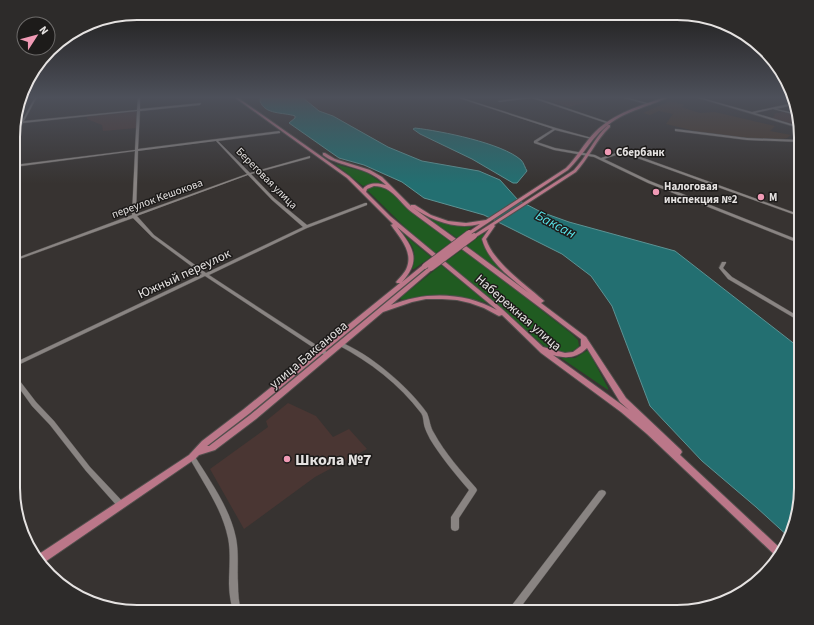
<svg xmlns="http://www.w3.org/2000/svg" width="814" height="625" font-family="'Source Sans 3',sans-serif">
  <rect width="100%" height="100%" fill="#373331"/>
  <path fill="#48382c" d="M670 101 685 105 681 107 700 113 715 112 775 126 770 131 791 135 787 138 780 139 735 138 703 133 666 124 673 114 659 111 650 115 643 113Z"/>
  <path fill="#4a3633" d="M539 97H576L591 101 569 107Z
    M137 110V128L103 131 102 125 87 119V116Z
    M783 112 796 115 798 126 772 118 775 115 773 114Z
    M288 403 316 416 333 437 349 429 367 449 315 477 244 529 210 469 268 427 266 421Z"/>
  <path fill="#205b21" d="M335 164 366 172 382 183H372L363 186Z
    M375 185 386 188 412 212 453 241 435 254 410 232 367 190V188Z
    M413 208 441 222 473 226 457 238Z
    M400 231 431 257 414 269H412C418 250 412 244 400 231Z
    M482 234H484L482 243 490 254 530 294 467 246Z
    M463 249 572 334 578 340 579 346C569 357 555 353 543 345L445 262Z
    M441 265 488 303C458 295 432 294 402 300L400 298Z
    M588 350 608 388V390L561 358H575Z"/>
  <path fill="#236f71" stroke="#5d9293" d="M261 97H302L319 111 333 116 388 147 422 161 479 171 500 180 518 200 541 212 569 222 675 251 801 349V496L790 538 756 507 702 461 650 406 612 306 591 276 562 254 484 215 424 198 402 182 364 165 339 158 289 123 295 118V116C283 112 265 115 260 101Z
    M415 128C441 131 502 143 521 160 524 163 525 168 527 171L517 183H513L472 159 420 134 413 129Z"/>
  <g fill="none" stroke-linecap="round" stroke-linejoin="round">
    <g stroke="#524f4d" stroke-width="1">
      <path id="minor" d="M35 97H37L24 121 137 110 138 97H140V109L201 103 200 105 140 111 138 149 279 131 280 132V133L218 141 250 173 310 156V158L251 174 274 198 307 225 365 203H367V205L307 228 209 275 330 354 331 355 330 356H326L205 276 16 366 14 367V363L202 274 152 237 133 218 14 261V259L132 215 135 151 14 167V165L135 150 137 111 23 123 15 138 14 139V135L21 123 14 124V122L22 121ZM216 141 247 174 136 214 138 151ZM248 175 272 200 303 227 206 273 154 235 137 216Z
        M456 97H459L556 128 592 138 591 139 555 130 537 142 555 148 595 155 601 158 619 152H627L801 215V217L626 154H619L604 159 650 181 801 241V244L648 183 594 157 554 150 534 143V141L553 129Z
        M527 97H534L608 122 606 123 532 98 499 102 498 101Z
        M621 97H624L651 104 650 105Z
        M695 97H698L752 112 793 103 794 105 776 109 795 113 796 115 773 109 755 113 798 126 799 128Z
        M676 129 747 138 801 140V142L747 140 675 131V129Z
        M722 262H726V263L723 268 732 277 801 318V322L728 279 719 268Z
        M340 342C369 353 409 387 427 413 430 420 430 427 434 433 445 453 461 471 476 488L477 490 476 492 459 518V528L458 530 455 531 452 530 451 528V517L469 490C455 474 441 457 430 439 428 435 426 431 425 428 423 423 424 417 421 413 399 384 370 362 338 345L337 344Z
        M14 375 16 376 36 402 54 421 90 467 124 503 125 505 124 507 121 508 118 507 86 471 50 425 32 406 14 381Z
        M192 454 194 455C210 481 230 508 236 538 239 553 237 569 238 584 238 594 239 603 241 612H233C231 603 229 594 229 584 229 569 231 553 228 538 222 508 203 483 189 457L190 455Z
        M602 490 605 491 606 493 605 495 517 612H508L509 609 599 491Z"/>
    </g>
    <g stroke="#524f4d" stroke-width="2">
      <path id="major" d="M234 97H237L349 176 363 189C368 182 378 183 386 185 370 169 354 169 334 161 330 160 326 157 323 155V153H325L335 159 370 170 382 177 411 206V205H415L431 215 448 221 466 223 486 220 566 168C577 157 584 143 595 132 614 113 640 106 665 97H668C663 100 655 103 649 105 636 110 623 114 612 122 593 134 584 155 568 170L471 234H467V233L480 224C456 230 432 221 412 207L474 252 529 293C511 278 488 262 482 239L489 229 476 237H472V236L574 170C587 156 594 138 608 125H610V127C596 140 589 158 576 172L494 225 495 226 486 239C494 263 524 283 543 300L544 301 541 303 586 337 626 398 681 450 682 452 680 455 782 550 778 558 647 434 621 412 541 353 502 315 499 316 497 315 484 308 470 303 457 300 442 299H426L412 302 383 312 256 419 215 450 199 455 195 459 42 564 36 556 189 455 202 441 244 409 400 283H397L396 282C400 277 405 273 407 267 413 251 399 237 391 225L393 224 347 178ZM374 186C393 186 399 203 413 213 469 254 525 296 581 339V346L573 352 565 353 543 347 501 308 390 216 366 192 367 189ZM397 227 497 310C465 292 425 291 391 305L434 268 433 267H429L250 415 209 446H207L250 413 427 267 428 266 427 265H423L402 282C422 260 413 247 397 227ZM587 348 620 402 629 410 553 355C566 359 577 358 587 348Z"/>
    </g>
    <use href="#minor" fill="#898482" fill-rule="evenodd"/>
    <use href="#major" fill="#bb7789" fill-rule="evenodd"/>
    <g stroke="#524f4d" stroke-width="7" stroke-linecap="butt">
      <path id="major-bridge" d="M425 266 469 233
        M431 268 474 236"/>
    </g>
    <use href="#major-bridge" stroke="#bb7789" stroke-width="5.5"/>
  </g>
  <linearGradient id="sky" x2="0" y2="1"><stop stop-color="#1e1c1b"/><stop offset="0.53" stop-color="#4d505a"/><stop offset="1" stop-color="#4d505a" stop-opacity="0"/></linearGradient>
  <rect width="814" height="184" fill="url(#sky)"/>
  <g fill="#f09ab5" stroke="#1d1b1a" stroke-width="1.5">
    <circle cx="608" cy="152" r="4"/>
    <circle cx="656" cy="192" r="4"/>
    <circle cx="761" cy="197" r="4"/>
    <circle cx="287" cy="459" r="4"/>
  </g>
  <g text-anchor="middle" stroke-width="3" stroke-linejoin="round" paint-order="stroke">
    <g font-size="11" font-weight="bold" fill="#e5e2e1" stroke="#1d1b1a" text-anchor="start">
      <text x="616" y="156">Сбербанк</text>
      <text x="664" y="190">Налоговая<tspan x="664" dy="13">инспекция №2</tspan></text>
      <text x="769" y="201">М</text>
    </g>
    <g font-size="11" fill="#e5e2e1" stroke="#1d1b1a">
      <text transform="translate(267 178) rotate(45)" y="4">Береговая улица</text>
      <text transform="translate(157 198) rotate(-20)" y="4">переулок Кешокова</text>
    </g>
    <g font-size="13" fill="#e5e2e1" stroke="#1d1b1a">
      <text transform="translate(184 273) rotate(-25)" y="5">Южный переулок</text>
      <text transform="translate(519 312) rotate(41)" y="5">Набережная улица</text>
      <text transform="translate(308 354) rotate(-40)" y="5">улица Баксанова</text>
    </g>
    <g font-size="14" font-style="italic" fill="#58e5ea" stroke="#1d1b1a">
      <text transform="translate(556 224) rotate(28)" y="5">Баксан</text>
    </g>
    <g font-size="16" font-weight="bold" fill="#e5e2e1" stroke="#1d1b1a" text-anchor="start">
      <text x="295" y="465">Школа №7</text>
    </g>
  </g>
  <path d="M0 0H814V625H0ZM137 20H677A117 117 0 0 1 794 137V488A117 117 0 0 1 677 605H137A117 117 0 0 1 20 488V137A117 117 0 0 1 137 20Z" fill="#2d2b2a" fill-rule="evenodd"/>
  <path fill="none" stroke="#e5e2e1" stroke-width="2" d="M137 20H677A117 117 0 0 1 794 137V488A117 117 0 0 1 677 605H137A117 117 0 0 1 20 488V137A117 117 0 0 1 137 20Z"/>
  <g transform="translate(36 36) rotate(54)"><circle r="19" fill="#1d1b1a" stroke="#6d6b6a"/>
  <path d="M0-3L7 15L0 10L-7 15Z" fill="#f09ab5"/>
  <text y="-6" font-size="11" font-weight="bold" text-anchor="middle" fill="#e5e2e1">N</text>
  </g>
</svg>
